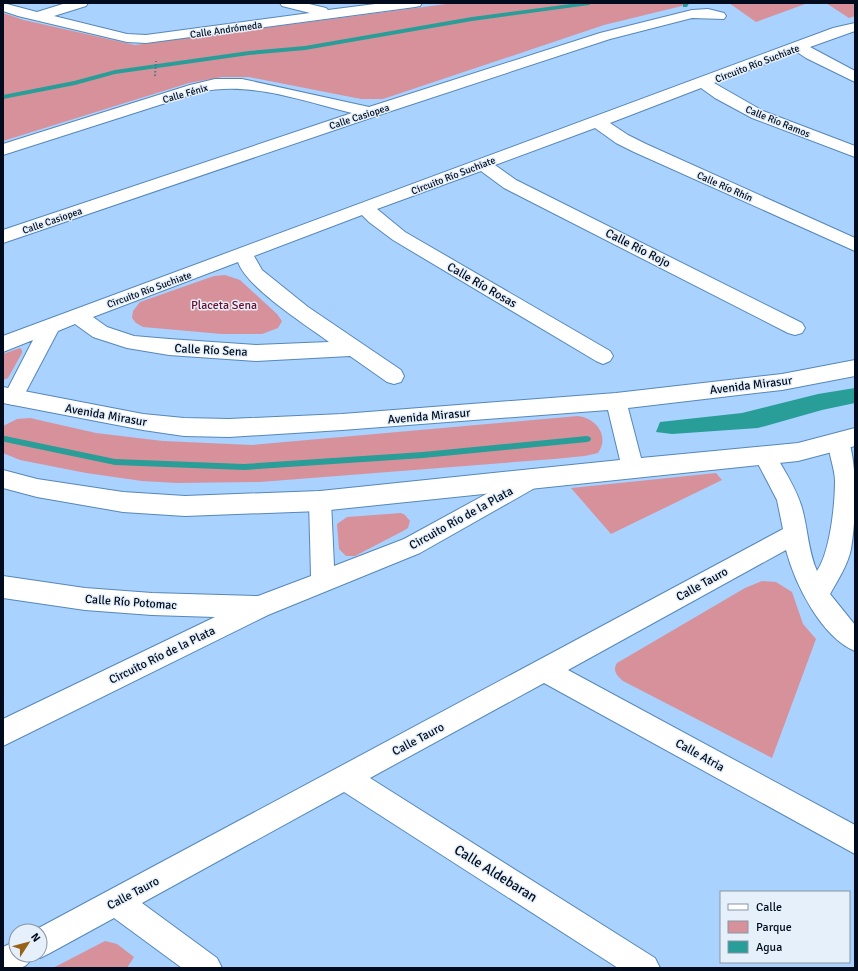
<svg xmlns="http://www.w3.org/2000/svg" width="858" height="971" font-family="Signika,sans-serif">
  <rect width="100%" height="100%" fill="#a9d2fe"/>
  <path fill="#d7919b" d="M454 3H694L604 25 383 99H361L249 77H222L189 83 3 141V13L24 20 135 45Z
    M729 3H808L756 22Z
    M826 3H855V16L849 18Z
    M225 275 240 280 277 314 282 321 278 328 262 334H222L143 327 136 323 132 318 133 311 140 302 214 276Z
    M20 348 22 350V353L8 378 3 380V354Z
    M578 416C596 418 610 436 598 453L585 456 554 459 260 482 177 483 142 481 86 473 20 460 3 453V426L17 419 30 418 96 433 163 441 252 445Z
    M716 473 722 480 611 534 571 488Z
    M401 513 405 515 410 521 408 528 403 531 355 556H346L339 549 337 524 347 517Z
    M762 581 776 582 792 592 803 624 816 639 772 758 623 681C617 676 612 670 617 663L745 588Z
    M105 941 117 944 134 957 127 968H53Z"/>
  <path fill="#299d97" d="M855 388V403L822 410 758 428 672 434 656 432 660 422 742 413 818 394Z"/>
  <g fill="none" stroke-linecap="round" stroke-linejoin="round">
    <path fill="#299d97" fill-rule="evenodd" d="M578 3H592L589 5 472 21 305 50 249 55 115 74 75 85 3 99V95L74 81 115 70 249 51 305 46 472 17Z
      M683 3H689L687 7H683Z
      M5 436 115 459 244 464 423 452 587 436 590 437 591 439 590 441 587 442 423 458 244 470 115 465 5 442 3 441V437Z"/>
    <g stroke="#5587b9" stroke-width="2">
      <path id="minor" d="M3 3 37 12 66 3H88L86 6 54 16 127 34 146 35 310 13 282 6 280 3H305L326 8 328 10 383 3H422L420 6 415 7 146 43 127 42 18 16 3 11Z
        M708 9 724 13 726 16 724 19 692 18 610 39 376 116 3 243V230L352 113C303 101 250 81 200 92L3 155V144L190 85 215 79H242L369 107 600 33 692 10Z
        M855 23V31L810 47 855 71V82L806 58 797 52 714 83 763 111 855 146V157L752 118 715 98 701 88 610 123 628 135 646 144 855 238V251L634 152 616 143 595 128 495 165 516 180 802 323 805 328 802 333 795 335 788 333 504 188 481 171 377 209 405 232 610 351 613 356 610 361 603 364 596 361 393 240 369 222 362 215 254 256 262 270 308 307 401 370 404 376 401 382 394 384 387 382 350 356 256 361 169 355 127 348 93 337 75 324 58 331 20 403 13 405 6 403 3 398 33 340 3 352V336L833 28ZM238 262C247 288 306 325 329 342L256 345 169 339 134 336 107 327 93 317Z
        M839 433 847 436C858 462 856 520 851 549 848 564 838 580 830 594L855 625V651C821 637 795 584 786 550L568 670 855 825V854L544 683 370 778 655 958 660 968H618L344 792 142 903 217 958 222 968H182L114 918 50 953 40 958 34 955H40V931H33L783 529 777 500 754 456 757 450 765 447 773 450C783 469 796 487 802 508 808 529 808 551 817 571 830 552 835 505 835 481 835 466 825 449 831 436Z
        M532 469 540 471 543 478 540 485 420 553 268 615 3 746V719L215 617 152 615 85 610 3 598V576L85 588 152 593 258 596 311 576 309 501 312 494 320 491 328 494 331 501 334 566 404 539Z
        M16 941V955H33C26 971 19 968 3 968V947Z"/>
    </g>
    <g stroke="#5587b9" stroke-width="2">
      <path id="tertiary" d="M855 360V376L782 390 628 408 641 458 798 443 855 428V446L798 461 320 511 185 516 123 512 37 497 3 488V470L37 479 123 492 185 496 320 491 620 460 608 410 342 430 229 437 184 436 143 430 3 403V387L143 414 184 418 229 419 342 414 616 393 782 374Z"/>
    </g>
    <path stroke="#567191" stroke-width="2" stroke-dasharray="1.5 2" stroke-linecap="butt" d="M155 76 156 61"/>
    <use href="#minor" fill="#fff" fill-rule="evenodd"/>
    <use href="#tertiary" fill="#fff" fill-rule="evenodd"/>
  </g>
  <g text-anchor="middle" stroke-width="3" stroke-linejoin="round" paint-order="stroke">
    <g font-size="10" fill="#000c1e" stroke="#e5f0fb">
      <text transform="translate(226 29) rotate(-8)" y="4">Calle Andrómeda</text>
      <text transform="translate(757 63) rotate(-21)" y="4">Circuito Río Suchiate</text>
      <text transform="translate(185 93) rotate(-16)" y="4">Calle Fénix</text>
      <text transform="translate(359 116) rotate(-18)" y="4">Calle Casiopea</text>
      <text transform="translate(778 121) rotate(22)" y="4">Calle Río Ramos</text>
      <text transform="translate(453 175) rotate(-21)" y="4">Circuito Río Suchiate</text>
      <text transform="translate(725 186) rotate(24)" y="4">Calle Río Rhín</text>
      <text transform="translate(52 220) rotate(-19)" y="4">Calle Casiopea</text>
      <text transform="translate(149 289) rotate(-20)" y="4">Circuito Río Suchiate</text>
    </g>
    <g font-size="12" fill="#000c1e" stroke="#e5f0fb">
      <text transform="translate(638 248) rotate(27)" y="4">Calle Río Rojo</text>
      <text transform="translate(482 285) rotate(30)" y="4">Calle Río Rosas</text>
      <text transform="translate(211 350) rotate(3)" y="4">Calle Río Sena</text>
      <text transform="translate(751 385) rotate(-7)" y="4">Avenida Mirasur</text>
      <text transform="translate(106 415) rotate(10)" y="4">Avenida Mirasur</text>
      <text transform="translate(429 416) rotate(-5)" y="4">Avenida Mirasur</text>
      <text transform="translate(461 518) rotate(-29)" y="4">Circuito Río de la Plata</text>
      <text transform="translate(702 584) rotate(-29)" y="4">Calle Tauro</text>
      <text transform="translate(131 602) rotate(4)" y="4">Calle Río Potomac</text>
      <text transform="translate(162 655) rotate(-26)" y="4">Circuito Río de la Plata</text>
      <text transform="translate(418 739) rotate(-28)" y="4">Calle Tauro</text>
      <text transform="translate(700 755) rotate(29)" y="4">Calle Atria</text>
      <text transform="translate(133 893) rotate(-28)" y="4">Calle Tauro</text>
    </g>
    <g font-size="12" fill="#6e0d2c" stroke="#e5f0fb">
      <text x="224" y="309">Placeta Sena</text>
    </g>
    <g font-size="14" fill="#000c1e" stroke="#e5f0fb">
      <text transform="translate(496 873) rotate(32)" y="5">Calle Aldebaran</text>
    </g>
  </g>
  <rect width="858" height="971" fill="none" stroke="#000c1e" stroke-width="8"/>
  <rect x="720" y="891" width="130" height="72" fill="#e5f0fb" stroke="#8995a3"/>
  <rect x="728" y="904" width="20" height="6" fill="#ffffff" stroke="#8995a3"/>
  <text x="756" y="911" font-size="12" fill="#000c1e">Calle</text>
  <rect x="728" y="921" width="20" height="12" fill="#d7919b" stroke="#8995a3"/>
  <text x="756" y="931" font-size="12" fill="#000c1e">Parque</text>
  <rect x="728" y="941" width="20" height="12" fill="#299d97" stroke="#8995a3"/>
  <text x="756" y="951" font-size="12" fill="#000c1e">Agua</text>
  <g transform="translate(28 943) rotate(54)"><circle r="19" fill="#e5f0fb" stroke="#8995a3"/>
  <path d="M0-3L7 15L0 10L-7 15Z" fill="#976218"/>
  <text y="-6" font-size="11" font-weight="bold" text-anchor="middle" fill="#000c1e">N</text>
  </g>
</svg>
